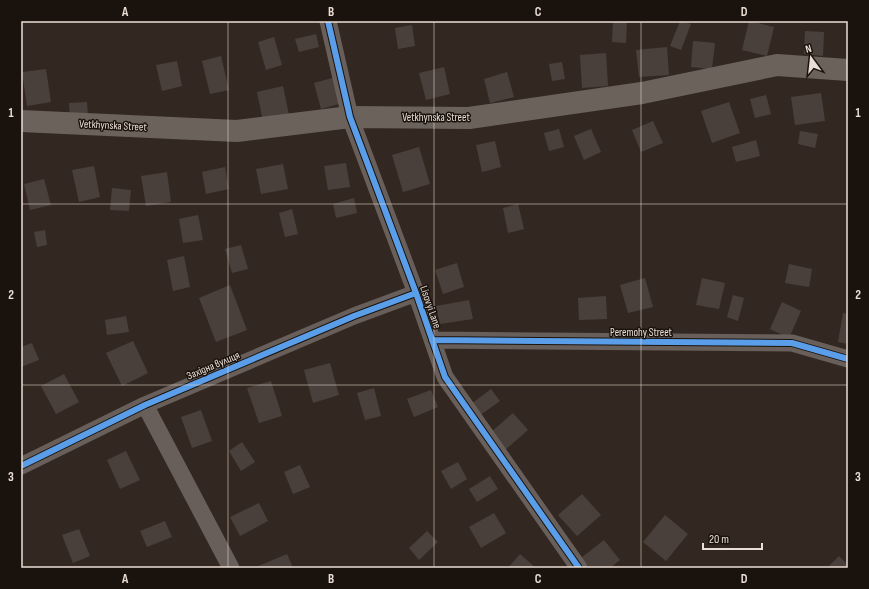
<svg xmlns="http://www.w3.org/2000/svg" width="869" height="589" font-family="'Sofia Sans Condensed',sans-serif">
  <rect width="100%" height="100%" fill="#332821"/>
  <path fill="#4a403b" d="M613 21H627L626 43 612 42Z
    M680 21 691 24 681 50 670 46Z
    M749 21 774 27 767 56 742 50Z
    M412 25 415 46 398 49 395 28Z
    M805 31 824 32 823 56 804 54Z
    M316 34 319 47 299 52 295 39Z
    M274 37 282 65 266 70 258 42Z
    M693 41 715 43 712 69 691 67Z
    M667 47 669 75 639 77 636 50Z
    M606 53 608 86 582 88 580 55Z
    M221 56 229 90 210 94 202 61Z
    M177 61 182 86 162 91 156 65Z
    M562 62 565 79 552 81 549 64Z
    M444 67 450 94 426 100 419 73Z
    M46 69 51 102 27 106 22 72Z
    M507 72 514 97 490 103 484 79Z
    M336 77 342 103 321 109 314 83Z
    M283 86 289 115 263 121 257 92Z
    M821 93 825 121 795 125 791 97Z
    M766 95 771 114 755 118 750 99Z
    M87 102 88 117 70 118 69 103Z
    M729 102 740 133 712 143 701 111Z
    M653 121 663 143 641 152 632 130Z
    M559 129 564 147 549 151 544 133Z
    M591 129 601 152 584 160 574 136Z
    M800 131 818 134 815 148 798 144Z
    M756 140 760 156 736 162 732 147Z
    M495 141 501 167 482 172 476 145Z
    M419 147 430 184 403 192 392 155Z
    M346 163 350 187 328 190 324 166Z
    M283 164 288 189 261 194 256 169Z
    M94 166 100 197 79 202 72 170Z
    M225 167 229 189 206 194 202 172Z
    M167 172 171 202 146 206 141 176Z
    M44 179 51 205 30 210 24 184Z
    M112 188 131 190 129 211 110 210Z
    M354 198 357 213 336 218 333 204Z
    M518 204 524 229 508 233 503 208Z
    M292 209 298 234 285 237 279 213Z
    M198 215 203 240 183 243 179 219Z
    M45 230 47 245 37 247 34 232Z
    M241 245 248 269 232 273 225 249Z
    M184 256 190 287 173 291 167 260Z
    M457 263 464 287 443 294 435 270Z
    M789 264 812 269 809 287 785 283Z
    M645 278 653 307 628 313 620 285Z
    M702 278 725 283 719 309 696 305Z
    M230 285 247 330 216 342 199 298Z
    M733 295 744 298 738 321 727 317Z
    M606 296 607 319 579 320 578 298Z
    M469 300 473 319 440 324 436 306Z
    M782 302 801 311 789 338 770 329Z
    M843 313 848 314V344L838 342Z
    M126 316 129 332 107 335 105 320Z
    M133 341 148 373 122 386 106 353Z
    M32 343 39 360 21 367V347Z
    M330 363 339 395 313 403 304 370Z
    M64 374 79 402 56 414 41 386Z
    M271 381 282 416 259 423 247 388Z
    M374 388 381 416 365 420 357 393Z
    M491 389 500 401 479 416 471 404Z
    M431 390 438 407 414 417 407 399Z
    M201 410 212 441 192 448 181 417Z
    M513 413 528 430 505 450 490 433Z
    M242 442 255 462 241 471 229 451Z
    M126 451 140 480 120 489 107 460Z
    M458 462 467 479 451 489 441 471Z
    M300 465 310 487 293 494 284 472Z
    M490 476 498 489 477 502 469 489Z
    M582 494 601 515 577 536 558 515Z
    M259 503 268 521 240 536 230 517Z
    M494 513 506 533 481 548 469 527Z
    M665 515 688 534 666 561 643 542Z
    M165 521 172 537 147 547 140 531Z
    M79 529 90 556 73 563 62 535Z
    M427 531 438 542 419 560 409 548Z
    M604 540 620 560 610 568H589L581 558Z
    M287 554 293 568H257L256 567Z
    M520 554 536 568H508Z
    M839 556 848 565V567L847 568H827Z"/>
  <g fill="none" stroke-linecap="round" stroke-linejoin="round">
    <path stroke="#685f5a" stroke-width="17" d="M328 21 350 117 416 293 445 377 579 568
      M432 340 792 343 848 359
      M145 405 231 568
      M21 466 145 405 354 316 416 293"/>
    <path stroke="#6b625c" stroke-width="22" d="M21 121 237 131 350 117 469 118 642 93 777 65 848 70"/>
    <g stroke="#1a120c" stroke-width="8">
      <path id="cycleway" d="M328 21 350 117 416 293 445 377 579 568
        M432 340 792 343 848 359
        M21 466 145 405 354 316 416 293"/>
    </g>
    <use href="#cycleway" stroke="#5a9eea" stroke-width="6"/>
  </g>
  <path fill="none" stroke="#ebded6" stroke-width="1" stroke-opacity="0.55" d="M228 21V568M434 21V568M641 21V568M21 204H848M21 385H848"/>
  <g text-anchor="middle" stroke-width="3" stroke-linejoin="round" paint-order="stroke">
    <g font-size="11" fill="#ebded6" stroke="#1a120c">
      <text x="436" y="121">Vetkhynska Street</text>
      <text transform="translate(113 125) rotate(3)" y="4">Vetkhynska Street</text>
      <text transform="translate(431 307) rotate(71)" y="4">Lisovyi Lane</text>
      <text x="641" y="336">Peremohy Street</text>
      <text transform="translate(213 365) rotate(-23)" y="4">Західна вулиця</text>
    </g>
  </g>
  <rect width="869" height="589" fill="none" stroke="#1a120c" stroke-width="44"/>
  <g transform="translate(811 58) rotate(345)" stroke="#1a120c" stroke-width="3" paint-order="stroke">
  <path d="M0-3L7 15L0 10L-7 15Z" fill="#ebded6"/>
  <text y="-6" font-size="11" font-weight="bold" text-anchor="middle" fill="#ebded6">N</text>
  </g>
  <path d="M703 543v6h59v-6" fill="none" stroke="#ebded6" stroke-width="2"/>
  <text x="709" y="543" font-size="12" fill="#ebded6" stroke="#1a120c" stroke-width="3" paint-order="stroke">20 m</text>
  <rect x="22" y="22" width="825" height="545" fill="none" stroke="#ebded6" stroke-width="1.5"/>
  <g font-size="13" text-anchor="middle" font-weight="bold" fill="#ebded6">
    <text x="125" y="16">A</text>
    <text x="331" y="16">B</text>
    <text x="538" y="16">C</text>
    <text x="744" y="16">D</text>
    <text x="11" y="117">1</text>
    <text x="858" y="117">1</text>
    <text x="11" y="299">2</text>
    <text x="858" y="299">2</text>
    <text x="11" y="481">3</text>
    <text x="858" y="481">3</text>
    <text x="125" y="583">A</text>
    <text x="331" y="583">B</text>
    <text x="538" y="583">C</text>
    <text x="744" y="583">D</text>
  </g>
</svg>
